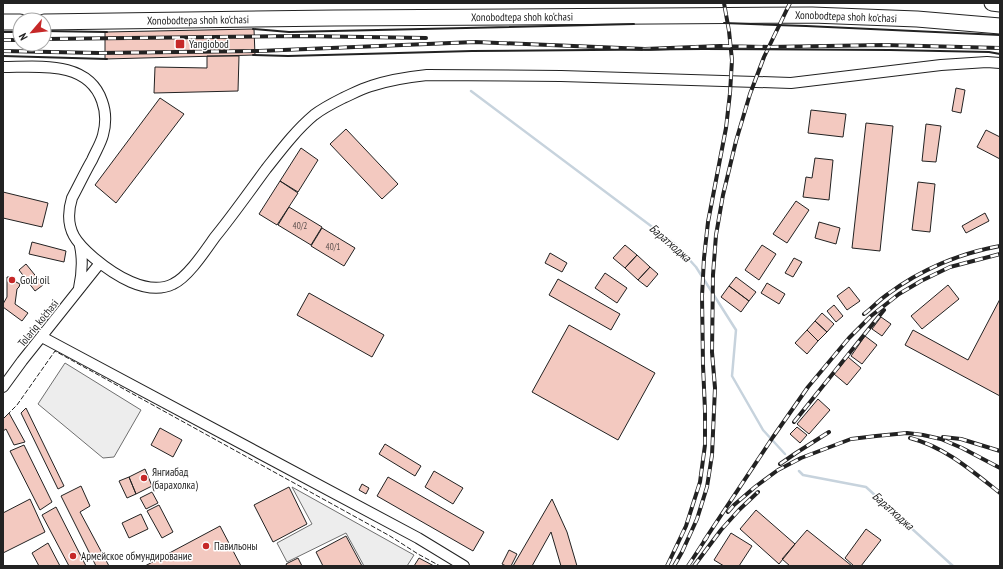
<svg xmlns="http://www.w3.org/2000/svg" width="1003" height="569" font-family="'PT Sans Narrow',sans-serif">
  <rect width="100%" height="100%" fill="#fff"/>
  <path fill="#ededed" stroke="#6f6f6f" d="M65 363 141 410 114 457 103 458 38 404Z
    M292 487 414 555 407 566H364L346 533 287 562 277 543 312 524Z"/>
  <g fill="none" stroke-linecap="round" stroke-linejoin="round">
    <path stroke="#c7d3dd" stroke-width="2.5" d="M471 91 675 244 696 267 736 330 732 376 763 430 785 454
      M799 471 803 475 866 487 953 566"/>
  </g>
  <path fill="#f3c9c0" stroke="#222" d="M254 29 255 55 105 59V32Z
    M207 56H239L238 91 154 93 155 67 207 68Z
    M956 88 965 90 961 113 952 111Z
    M160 98 184 114 116 203 95 185Z
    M811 110 846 114 843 137 808 133Z
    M866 123 893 126 880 251 852 248Z
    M926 124 941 126 936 162 922 161Z
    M346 129 398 184 382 199 330 144Z
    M986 130 1000 137V159L977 147Z
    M301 148 318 160 298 192 280 181Z
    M815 158 833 160 829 200 803 197 806 177 812 178Z
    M280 181 298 193 277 225 259 214Z
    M918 182 935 184 930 232 912 230Z
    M3 192 48 203 42 227 3 218Z
    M796 201 809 210 787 243 773 234Z
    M289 207 322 227 311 245 278 225Z
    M985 213 989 221 966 233 962 226Z
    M819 222 840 228 836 244 815 238Z
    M322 228 355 248 344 266 311 246Z
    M32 242 66 251 64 262 29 254Z
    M625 245 637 255 625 268 613 258Z
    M762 245 776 254 759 280 745 270Z
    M550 253 567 263 562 272 545 263Z
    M637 255 650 267 638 280 625 268Z
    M794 258 802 262 793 277 785 273Z
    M26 264 43 285 35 291 19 270Z
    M650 267 658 274 647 287 638 280Z
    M605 273 627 288 617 303 595 288Z
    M7 277H13L16 282 20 284 19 287 17 289 15 304 28 313 22 321 3 307V304L7 297Z
    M736 277 756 292 749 301 729 286Z
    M558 279 620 314 611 330 549 295Z
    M767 283 785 294 779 304 761 293Z
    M948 285 959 299 922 329 911 316Z
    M729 286 749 301 741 312 721 297Z
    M849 287 860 301 847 310 837 296Z
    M309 293 384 335 372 357 297 315Z
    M1000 299V396L905 345 913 330 968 360Z
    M834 305 843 316 836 322 827 311Z
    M822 313 834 324 827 332 815 321Z
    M881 317 891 324 882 336 872 329Z
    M815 321 827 332 818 341 807 330Z
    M569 325 655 373 618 440 532 392Z
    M807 330 818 341 807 354 795 343Z
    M865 336 877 345 862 364 851 356Z
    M848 357 861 368 847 385 834 374Z
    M818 399 830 410 809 434 797 424Z
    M26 408 64 486 58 489 21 413Z
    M9 413 25 442 14 445 6 429 3 431V419Z
    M797 427 807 435 800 443 790 434Z
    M160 428 182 440 173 457 151 445Z
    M385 444 421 466 415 476 379 454Z
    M24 445 52 502 40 510 10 451Z
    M145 469 152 486 136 494 129 477Z
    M434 471 463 488 453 504 425 487Z
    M129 477 136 494 127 498 119 481Z
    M388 477 484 532 473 551 377 496Z
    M362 484 369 488 366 494 359 490Z
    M81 486 90 506 80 512 109 566H96L61 496Z
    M289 487 307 524 273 542 254 505Z
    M152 492 158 503 146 509 140 498Z
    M30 499 45 532 3 553V513Z
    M552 499 567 532 577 566H561L551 532 532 566H513Z
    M159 505 173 532 162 538 147 511Z
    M56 507 86 566H69L42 515Z
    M756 510 795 544 779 564 740 529Z
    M141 514 148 529 129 538 122 523Z
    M220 526 241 566H145Z
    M866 529 881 540 861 566H854L845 558Z
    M807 530 852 566H790L782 559Z
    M731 533 752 546 739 566H724L714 560Z
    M346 536 362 566H323L316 552Z
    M48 543 60 566H39L32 553Z
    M509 550 517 554 511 566H506L502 564Z
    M298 558 302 566H287L286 564Z
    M419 558 434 566H414Z"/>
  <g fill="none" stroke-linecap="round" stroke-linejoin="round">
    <g stroke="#222" stroke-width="12">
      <path id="minor" d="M3 67C38 67 88 60 102 101 106 112 106 124 103 135 101 143 96 151 92 160 85 172 79 185 72 198 68 211 67 223 74 236 79 245 86 251 94 258 113 274 147 297 173 284 188 277 205 251 215 237 233 215 249 192 266 169 281 150 296 130 314 115 323 108 333 103 343 98 352 94 361 89 371 86 389 80 408 77 427 75L561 76 791 83 941 65 987 62 1000 63
        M79 288C82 274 83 260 80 246
        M42 337 418 538 464 566
        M3 387 22 361 100 263"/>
    </g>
    <g stroke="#222" stroke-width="17">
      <g id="highway">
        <path d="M992 3 1000 4"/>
        <path d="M3 22H20"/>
        <path id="s1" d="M44 22 334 18 812 15 917 19 1000 26"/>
      </g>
    </g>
    <use href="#minor" stroke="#fff" stroke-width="10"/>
    <use href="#highway" stroke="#fff" stroke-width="15"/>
    <g stroke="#222" stroke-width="4">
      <path id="rail" d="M44 39 301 36 426 38
        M3 40H20
        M3 51 99 53 259 51 475 42 645 49 720 46 769 47 884 45 1000 48
        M864 314C872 308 879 300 888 294 920 270 960 253 1000 246
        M794 422 884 310
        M943 437 961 439 1000 451
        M910 438C945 447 972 471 1000 493
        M780 464 796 453 829 432
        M728 512 734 505 755 487 778 470 801 458 851 439 876 436 907 433 923 435 941 439 962 448 1000 468
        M704 541 773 437 808 387 849 338 871 316 899 294 921 281 950 267 1000 254
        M667 566 686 526 700 482 705 445V411L703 365 702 296 704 258 708 222 726 128 730 93 732 60 729 31 724 3
        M674 566 682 552 697 519 707 487 712 455 715 388 712 352 713 275 716 235 723 195 736 141 750 94 764 57 790 3
        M688 566 707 537
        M694 566 721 530 739 510 758 492"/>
    </g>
    <use href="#rail" stroke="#fff" stroke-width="2.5" stroke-dasharray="8" stroke-linecap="butt"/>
    <path stroke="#222" stroke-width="1" stroke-dasharray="5 2" stroke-linecap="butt" d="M7 415 17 405 55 351 390 536 418 554 440 566"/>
    <path stroke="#222" stroke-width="2" d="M724 23 806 26 1000 35
      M253 29 289 32 634 24
      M44 31 107 32
      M3 32H20
      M253 55 288 56 472 51 703 49 890 50 989 52 1000 54
      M3 56 107 59"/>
  </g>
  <g fill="#c62828" stroke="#fff" stroke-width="1.5">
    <rect x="175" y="39" width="10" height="10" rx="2"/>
    <circle cx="12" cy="280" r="4"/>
    <circle cx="144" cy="478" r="4"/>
    <circle cx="206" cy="546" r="4"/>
    <circle cx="73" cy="556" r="4"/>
  </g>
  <g text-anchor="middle" stroke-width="3" stroke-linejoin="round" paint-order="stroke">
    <g font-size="9" fill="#564c4a">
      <text x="300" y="229">40/2</text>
      <text x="333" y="250">40/1</text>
    </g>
    <g font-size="11" fill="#222" stroke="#fff">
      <text dy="4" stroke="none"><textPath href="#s1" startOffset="478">Xonobodtepa shoh ko'chasi</textPath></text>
      <text dy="4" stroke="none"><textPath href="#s1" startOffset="802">Xonobodtepa shoh ko'chasi</textPath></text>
      <text dy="4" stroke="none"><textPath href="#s1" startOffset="154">Xonobodtepa shoh ko'chasi</textPath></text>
      <text transform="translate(38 323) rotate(-51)" y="4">Tolariq ko'chasi</text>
    </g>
    <g font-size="11" fill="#222" stroke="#fff" text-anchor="start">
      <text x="189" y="48">Yangiobod</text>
      <text x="20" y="284">Gold oil</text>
      <text x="152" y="476">Янгиабад<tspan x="152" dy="13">(барахолка)</tspan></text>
      <text x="214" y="550">Павильоны</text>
      <text x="81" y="560">Армейское обмундирование</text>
    </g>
    <g font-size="12" font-style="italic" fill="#222" stroke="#fff">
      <text transform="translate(670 243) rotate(41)" y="4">Баратходжа</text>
      <text transform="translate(893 511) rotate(42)" y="4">Баратходжа</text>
    </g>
  </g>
  <rect width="1003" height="569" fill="none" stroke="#222222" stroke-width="8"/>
  <g transform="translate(32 32) rotate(242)"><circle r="19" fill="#ffffff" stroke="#a7a7a7"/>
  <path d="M0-3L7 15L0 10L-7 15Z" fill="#c62828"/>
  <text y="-6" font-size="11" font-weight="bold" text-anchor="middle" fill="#222222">N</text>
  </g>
</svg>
